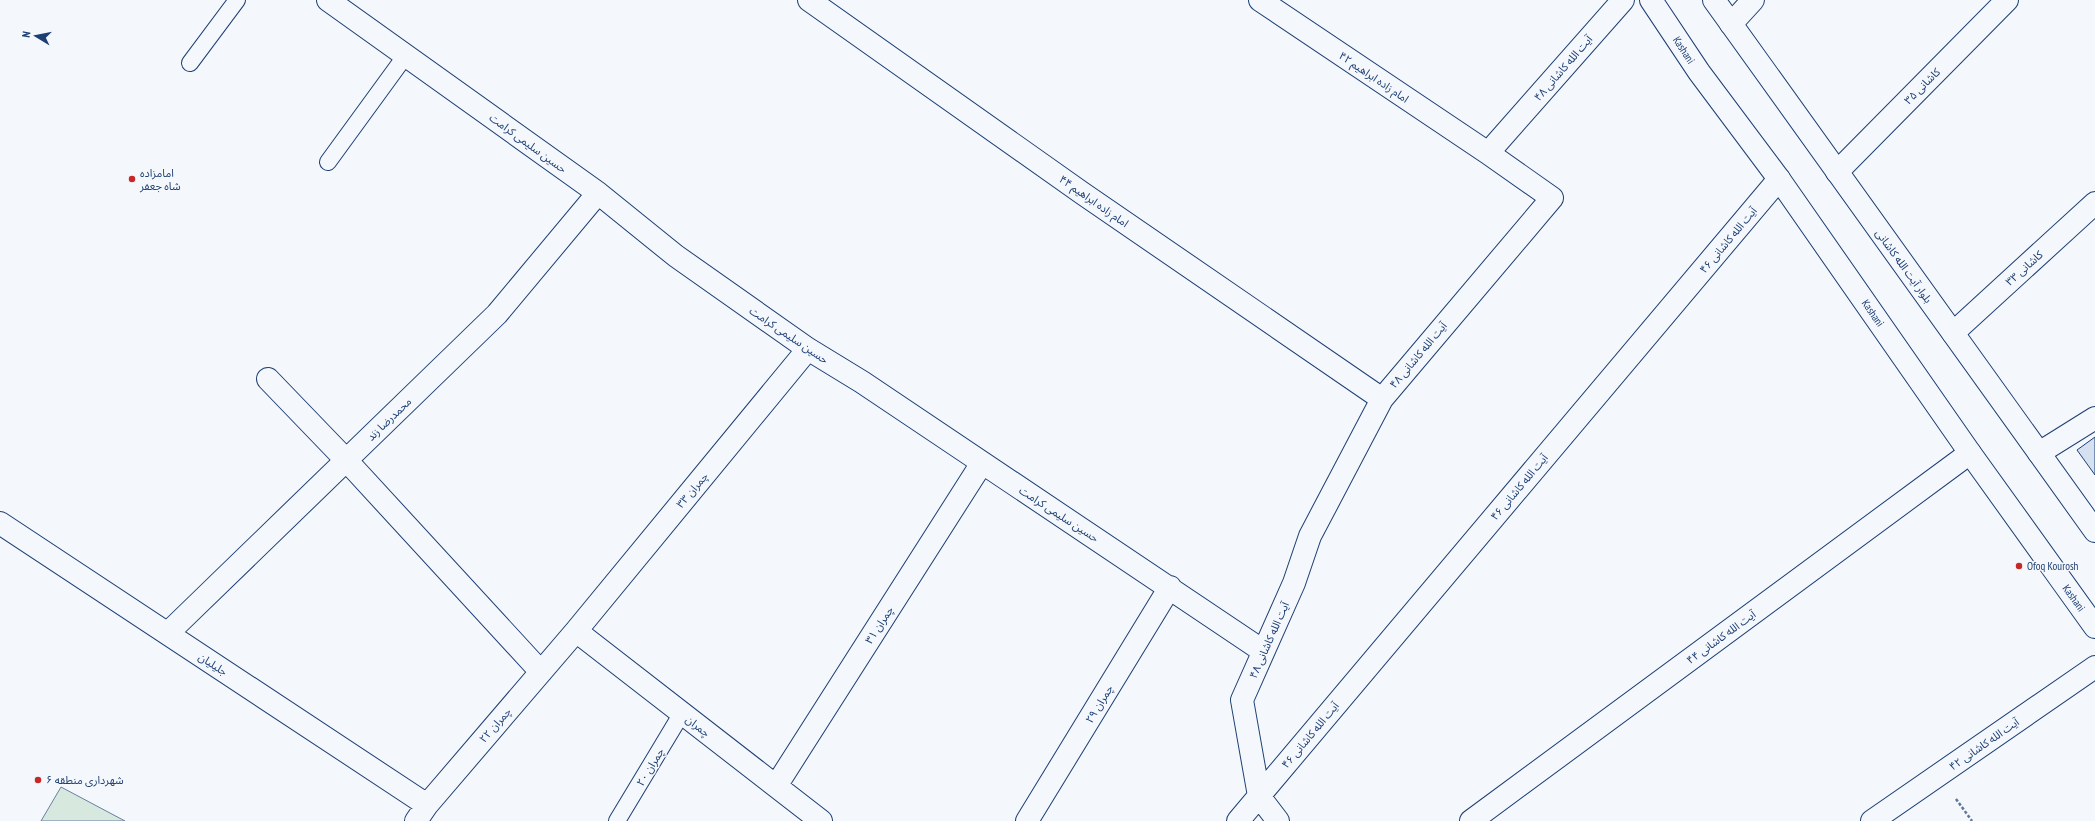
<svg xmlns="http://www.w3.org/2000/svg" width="2095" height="821" font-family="'PT Sans Narrow','Noto Sans Arabic',sans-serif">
  <rect width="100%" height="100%" fill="#f4f7fb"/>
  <path fill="#d7e8df" stroke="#687fa3" d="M61 787 125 821H41Z"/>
  <path fill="#d5e0f0" stroke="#1d3f73" d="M2095 437V475L2077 450Z"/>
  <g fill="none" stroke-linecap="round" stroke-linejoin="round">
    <g stroke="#1d3f73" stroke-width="18">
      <path id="service" d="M190 63 237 0
        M328 162 406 55
        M617 821 682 713"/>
    </g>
    <g stroke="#1d3f73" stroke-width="24">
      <path id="minor" d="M328 0 598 193 676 256 808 349 862 382 1263 651
        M809 0 1082 193 1382 399
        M1260 0 1488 153 1552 198 1382 399 1310 536 1294 583 1242 700 1259 796 1278 821
        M1731 24 1753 0
        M1488 153 1623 0
        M1837 172 2007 0
        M1953 333 2095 203
        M268 379 347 461 541 672
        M2039 453 2095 418
        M0 523 427 805
        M576 631 821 821
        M168 633 497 314 598 193
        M776 786 982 463
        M416 821 427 805 576 631 808 349
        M1027 821 1170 587
        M1238 821 1779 179
        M1471 821 1970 453
        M1872 821 2095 667"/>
    </g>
    <g stroke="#1d3f73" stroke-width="24">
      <path id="secondary" d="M1651 0 1699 72 1779 179 1970 453 2095 627
        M1714 0 2095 531"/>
    </g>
    <path stroke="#5e769c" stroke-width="2.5" stroke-dasharray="3 2" stroke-linecap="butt" d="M1956 799 1972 821"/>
    <use href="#service" stroke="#f4f7fb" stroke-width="16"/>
    <use href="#minor" stroke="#f4f7fb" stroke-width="22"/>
    <use href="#secondary" stroke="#f4f7fb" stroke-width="22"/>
  </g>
  <g fill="#c62828" stroke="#f4f7fb" stroke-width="1.5">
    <circle cx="132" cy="179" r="4"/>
    <circle cx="2019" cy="566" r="4"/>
    <circle cx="38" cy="780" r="4"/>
  </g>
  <g text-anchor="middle" stroke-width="3" stroke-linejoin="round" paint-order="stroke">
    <g font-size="11" fill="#1d3f73" stroke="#f4f7fb">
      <text transform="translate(1684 50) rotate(57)" y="4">Kashani</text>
      <text transform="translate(1563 68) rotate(-49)" y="4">آیت الله کاشانی ۴۸</text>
      <text transform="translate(1374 77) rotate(34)" y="4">امام زاده ابراهیم ۴۲</text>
      <text transform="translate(1922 86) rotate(-45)" y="4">کاشانی ۳۵</text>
      <text transform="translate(528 143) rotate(36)" y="4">حسین سلیمی کرامت</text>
      <text transform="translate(1094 201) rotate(35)" y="4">امام زاده ابراهیم ۴۴</text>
      <text transform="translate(1728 240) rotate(-50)" y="4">آیت الله کاشانی ۴۶</text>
      <text transform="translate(1904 266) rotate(54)" y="4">بلوار آیت الله کاشانی</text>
      <text transform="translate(2024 268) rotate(-42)" y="4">کاشانی ۳۳</text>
      <text transform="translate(1873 313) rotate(55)" y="4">Kashani</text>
      <text transform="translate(789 335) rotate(34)" y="4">حسین سلیمی کرامت</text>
      <text transform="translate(1418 355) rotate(-50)" y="4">آیت الله کاشانی ۴۸</text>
      <text transform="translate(389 419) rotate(-44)" y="4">محمدرضا زند</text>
      <text transform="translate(1519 487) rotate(-50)" y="4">آیت الله کاشانی ۴۶</text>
      <text transform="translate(692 490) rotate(-50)" y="4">چمران ۳۳</text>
      <text transform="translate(1059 514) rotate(33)" y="4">حسین سلیمی کرامت</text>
      <text transform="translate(2074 598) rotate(54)" y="4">Kashani</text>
      <text transform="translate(879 625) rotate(-57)" y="4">چمران ۳۱</text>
      <text transform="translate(1721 637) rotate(-36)" y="4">آیت الله کاشانی ۴۴</text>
      <text transform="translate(1269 640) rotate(-66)" y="4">آیت الله کاشانی ۴۸</text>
      <text transform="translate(213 664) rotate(33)" y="4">جلیلیان</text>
      <text transform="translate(1099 704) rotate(-59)" y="4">چمران ۲۹</text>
      <text transform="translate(495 725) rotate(-49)" y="4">چمران ۲۲</text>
      <text transform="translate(698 726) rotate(38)" y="4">چمران</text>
      <text transform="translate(1310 735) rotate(-50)" y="4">آیت الله کاشانی ۴۶</text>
      <text transform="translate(1984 744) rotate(-35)" y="4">آیت الله کاشانی ۴۲</text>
      <text transform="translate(650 767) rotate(-59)" y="4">چمران ۲۰</text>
    </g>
    <g font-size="11" fill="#1d3f73" stroke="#f4f7fb" text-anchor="start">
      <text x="140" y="177">امامزاده<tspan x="140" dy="13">شاه جعفر</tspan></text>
      <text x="2027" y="570">Ofoq Kourosh</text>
      <text x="46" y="784">شهرداری منطقه ۶</text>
    </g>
  </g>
  <g transform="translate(36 36) rotate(280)" stroke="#f4f7fb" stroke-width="3" paint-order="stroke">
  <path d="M0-3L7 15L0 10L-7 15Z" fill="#1d3f73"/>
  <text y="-6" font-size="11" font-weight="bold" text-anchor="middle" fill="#1d3f73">N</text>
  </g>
</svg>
